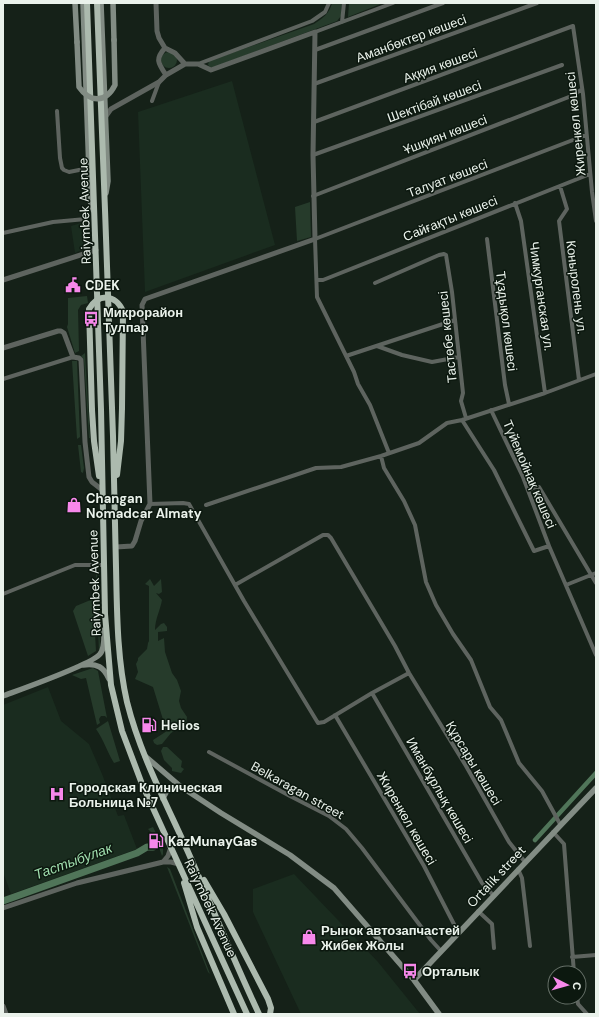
<svg xmlns="http://www.w3.org/2000/svg" width="599" height="1017" font-family="'DM Sans',sans-serif">
  <rect width="100%" height="100%" fill="#152118"/>
  <path fill="#1a2c1f" d="M232 81 275 245 145 292 138 112Z
    M81 223 84 249 75 253 71 226Z
    M48 687 61 721 89 744 102 774 118 816 124 815 137 849 11 894 3 872V705Z
    M294 874 378 962 420 1014H301L253 912V889Z"/>
  <path fill="#263b2b" d="M332 3H342L341 16 337 21 214 67H210L208 65 209 61 314 24C322 19 330 13 332 3Z
    M349 3H383L348 17Z
    M161 60a8 8 0 1 1 16 0a8 8 0 1 1-16 0Z
    M310 202 311 237 297 241 295 207Z
    M87 296 88 303 81 305 78 310 79 351 75 353 67 327 68 324V298Z
    M85 353 90 438H89L84 360 81 356Z
    M72 361H77L80 437 77 439Z
    M78 445H81L84 468 83 473 81 472Z
    M96 571H97L100 647 99 652Z
    M150 579 154 586 161 579 162 592 159 594 156 593 162 600C160 611 155 619 155 630L161 624 164 623 167 627V631L158 632V641L164 638 165 652 172 673 177 680 181 691 179 701 181 708 187 717 186 724 171 733 162 744 157 745 154 743 153 740 167 731 164 728 165 726 153 687 135 679 138 672 136 664 138 660V658L147 649 148 643 149 641V586L145 584Z
    M93 599 96 651 88 656 73 611 76 606Z
    M93 668 98 671 107 718 105 716H101L99 719 100 723 97 725 86 678 81 679 72 675Z
    M108 721 120 761 114 763C107 752 104 740 96 729Z
    M163 747H167L182 761 181 767 184 769 181 773 172 771V768L164 760 161 751Z
    M153 827 163 847V854L162 856 155 836 148 829Z
    M167 867 170 869 210 974 208 972Z"/>
  <g fill="none" stroke-linecap="round" stroke-linejoin="round">
    <path stroke="#507559" stroke-width="4.5" d="M535 840 596 773"/>
    <path stroke="#507559" stroke-width="7" d="M3 901 137 853 147 847H153"/>
    <path stroke="#5e645f" stroke-width="4" d="M342 22 344 3
      M315 32 393 3
      M315 50 443 3
      M198 64 312 21 325 12 329 3
      M314 84 537 3
      M152 101 159 82
      M57 111 60 158 62 168 64 170 69 172 89 168
      M314 122 573 26 583 94 592 192 596 221
      M313 155 562 65
      M560 186 567 209 559 221 579 380
      M313 196 574 95 582 89
      M515 203 521 221 545 393
      M3 233 53 222 86 219
      M487 239 505 385 509 404
      M317 280H323L590 174
      M375 283 439 255 444 254 446 255 452 292 463 393 461 401 466 418
      M377 346 402 355 432 362 459 357
      M346 356 455 320
      M3 379 73 357
      M491 410 523 477 549 546 596 655
      M462 420 494 470 534 551 549 546
      M389 453 370 405 358 384 354 372 317 297 315 239 586 135
      M381 456 384 468 404 501 415 525 426 582 436 605 453 634 471 660 490 707 501 720 519 763 542 791 560 824
      M528 490 536 487H539L596 583
      M150 504 183 503 189 504 244 601 318 723 324 722 372 693 409 673
      M206 505 316 468 341 467 381 456 419 443 447 423 462 420 545 393 596 374
      M235 585 323 535H328L331 538 395 646 409 673 466 766 509 842 525 862
      M566 585 596 573
      M3 594 75 565H103
      M372 693 482 883 493 895
      M335 715 424 866 458 932
      M209 752 290 796 329 816 346 829 362 848 431 940 441 951
      M553 832 564 844 574 973
      M518 869 522 878 530 946
      M478 911 492 924 494 948
      M572 957 596 955
      M577 997 578 1004 587 1014"/>
    <path stroke="#5e645f" stroke-width="5" d="M156 3 157 31 159 38 165 48 175 53 185 64
      M165 48C155 59 158 63 166 75
      M106 116 111 109 159 82 166 75 185 64H198L211 70 315 32 313 155 315 239 145 299 142 305 150 504 141 521 135 541 132 546 116 547
      M3 280 96 250
      M3 348 58 331H61L64 333 73 357 79 358 81 360 85 442 89 477 92 482 101 489
      M163 862 168 856 171 847
      M3 908 77 883 163 862H171L179 864
      M3 1006 6 1014"/>
    <path stroke="#828c84" stroke-width="5.5" d="M75 3 77 42
      M83 3 90 201 93 210
      M101 3 108 181 106 193
      M113 3 114 40
      M83 665C97 663 104 667 109 679
      M3 696C19 690 93 664 100 654 105 648 104 637 104 630
      M145 756 180 786 221 813 290 855 334 888 414 980 439 1014
      M163 799C167 789 169 786 180 786
      M414 980 596 788"/>
    <path stroke="#acbaae" stroke-width="6" d="M87 3 101 409 105 614 111 685 122 731 142 784 247 1014
      M97 3C102 147 109 292 113 436 114 480 115 523 116 567 117 612 117 658 127 702 141 758 169 808 192 861 214 912 235 963 259 1014
      M92 410 94 441 99 476
      M117 475 121 441 122 408
      M204 880 224 914 268 999 271 1008 270 1014
      M184 883 197 927 234 1014"/>
    <path stroke="#828c84" stroke-width="5.5" d="M77 42 79 87C90 103 106 103 115 85L114 40"/>
    <path stroke="#acbaae" stroke-width="6" d="M92 410 89 309C99 293 115 294 123 311L122 408"/>
  </g>
  <defs>
    <g id="civic-bare" transform="scale(1.2)"><path d="M-.6-6.5H3V-4.5H.6V-3L4-1V1h2V6H-6V1h2V-1L-.6-3ZM-1.2 2.5V6h2.4V2.5Z" fill="#f788eb" stroke="#0c180f" stroke-width="2.5" paint-order="stroke"/></g>
    <g id="bus-bare" transform="scale(1.2)"><path d="M-5-6H5V4H4V6H2V4H-2V6H-4V4H-5ZM-3.5-4V0h7V-4ZM-3.5 1.2v1.5H-2V1.2ZM2 1.2v1.5H3.5V1.2Z" fill="#f788eb" stroke="#0c180f" stroke-width="2.5" paint-order="stroke"/></g>
    <g id="shop-bare" transform="scale(1.2)"><path d="M-5-2.5h2.3a2.7 3.5 0 0 1 5.4 0H5L5.5 6h-11ZM-1.5-2.5h3a1.5 2.3 0 0 0-3 0Z" fill="#f788eb" stroke="#0c180f" stroke-width="2.5" paint-order="stroke"/></g>
    <g id="fuel-bare" transform="scale(1.2)"><path d="M-5.5-6h7V0h2V4h1.3V-2.5L3-4.5l.8-.8L6-3V5H2.5V1h-1V6h-7ZM-4.2-4.7v3.2H.2V-4.7Z" fill="#f788eb" stroke="#0c180f" stroke-width="2.5" paint-order="stroke"/></g>
    <g id="hospital-bare" transform="scale(1.2)"><path d="M-5-5h3v3.5h4V-5h3V5h-3V1.5h-4V5h-3Z" fill="#f788eb" stroke="#0c180f" stroke-width="2.5" paint-order="stroke"/></g>
  </defs>
  <g fill-rule="evenodd">
    <use href="#civic-bare" x="73" y="285"/>
    <use href="#bus-bare" x="91" y="319"/>
    <use href="#shop-bare" x="74" y="505"/>
    <use href="#fuel-bare" x="149" y="725"/>
    <use href="#hospital-bare" x="57" y="794"/>
    <use href="#fuel-bare" x="156" y="841"/>
    <use href="#shop-bare" x="309" y="937"/>
    <use href="#bus-bare" x="410" y="971"/>
  </g>
  <g text-anchor="middle" stroke-width="3" stroke-linejoin="round" paint-order="stroke">
    <g font-size="13" fill="#eaf2eb" stroke="#0c180f">
      <text transform="translate(411 38) rotate(-20)" y="5">Аманбөктер көшесі</text>
      <text transform="translate(440 65) rotate(-20)" y="5">Аққия көшесі</text>
      <text transform="translate(434 101) rotate(-20)" y="5">Шектібай көшесі</text>
      <text transform="translate(575 124) rotate(-96)" y="5">Жиренкөл көшесі</text>
      <text transform="translate(445 134) rotate(-21)" y="5">Ұшқиян көшесі</text>
      <text transform="translate(447 178) rotate(-21)" y="5">Талуат көшесі</text>
      <text transform="translate(84 211) rotate(-92)" y="5">Raiymbek Avenue</text>
      <text transform="translate(450 218) rotate(-22)" y="5">Сайғақты көшесі</text>
      <text transform="translate(577 287) rotate(83)" y="5">Коныролень ул.</text>
      <text transform="translate(542 296) rotate(82)" y="5">Чимкурганская ул.</text>
      <text transform="translate(507 321) rotate(83)" y="5">Тұздықол көшесі</text>
      <text transform="translate(447 337) rotate(-96)" y="5">Тастөбе көшесі</text>
      <text transform="translate(530 474) rotate(67)" y="5">Түйемойнақ көшесі</text>
      <text transform="translate(94 583) rotate(-92)" y="5">Raiymbek Avenue</text>
      <text transform="translate(474 763) rotate(59)" y="5">Құрсары көшесі</text>
      <text transform="translate(298 790) rotate(29)" y="5">Belkaragan street</text>
      <text transform="translate(440 790) rotate(60)" y="5">Иманбұрлық көшесі</text>
      <text transform="translate(407 818) rotate(60)" y="5">Жиренкөл көшесі</text>
      <text transform="translate(496 876) rotate(-47)" y="5">Ortalik street</text>
      <text transform="translate(211 908) rotate(65)" y="5">Raiymbek Avenue</text>
    </g>
    <g font-size="13" font-weight="bold" fill="#eaf2eb" stroke="#0c180f" text-anchor="start">
      <text x="85" y="290">CDEK</text>
      <text x="103" y="317">Микрорайон<tspan x="103" dy="15">Тулпар</tspan></text>
      <text x="86" y="503">Changan<tspan x="86" dy="15">Nomadcar Almaty</tspan></text>
      <text x="161" y="730">Helios</text>
      <text x="69" y="792">Городская Клиническая<tspan x="69" dy="15">Больница №7</tspan></text>
      <text x="168" y="846">KazMunayGas</text>
      <text x="321" y="935">Рынок автозапчастей<tspan x="321" dy="15">Жибек Жолы</tspan></text>
      <text x="422" y="976">Орталык</text>
    </g>
    <g font-size="14" font-style="italic" fill="#a0deae" stroke="#0c180f">
      <text transform="translate(73 861) rotate(-20)" y="5">Тастыбулак</text>
    </g>
  </g>
  <rect width="599" height="1017" fill="none" stroke="#eaf2eb" stroke-width="8"/>
  <g transform="translate(567 985) rotate(96)"><circle r="19" fill="#0c180f" stroke="#656f67"/>
  <path d="M0-3L7 15L0 10L-7 15Z" fill="#f788eb"/>
  <text y="-6" font-size="11" font-weight="bold" text-anchor="middle" fill="#eaf2eb">С</text>
  </g>
</svg>
